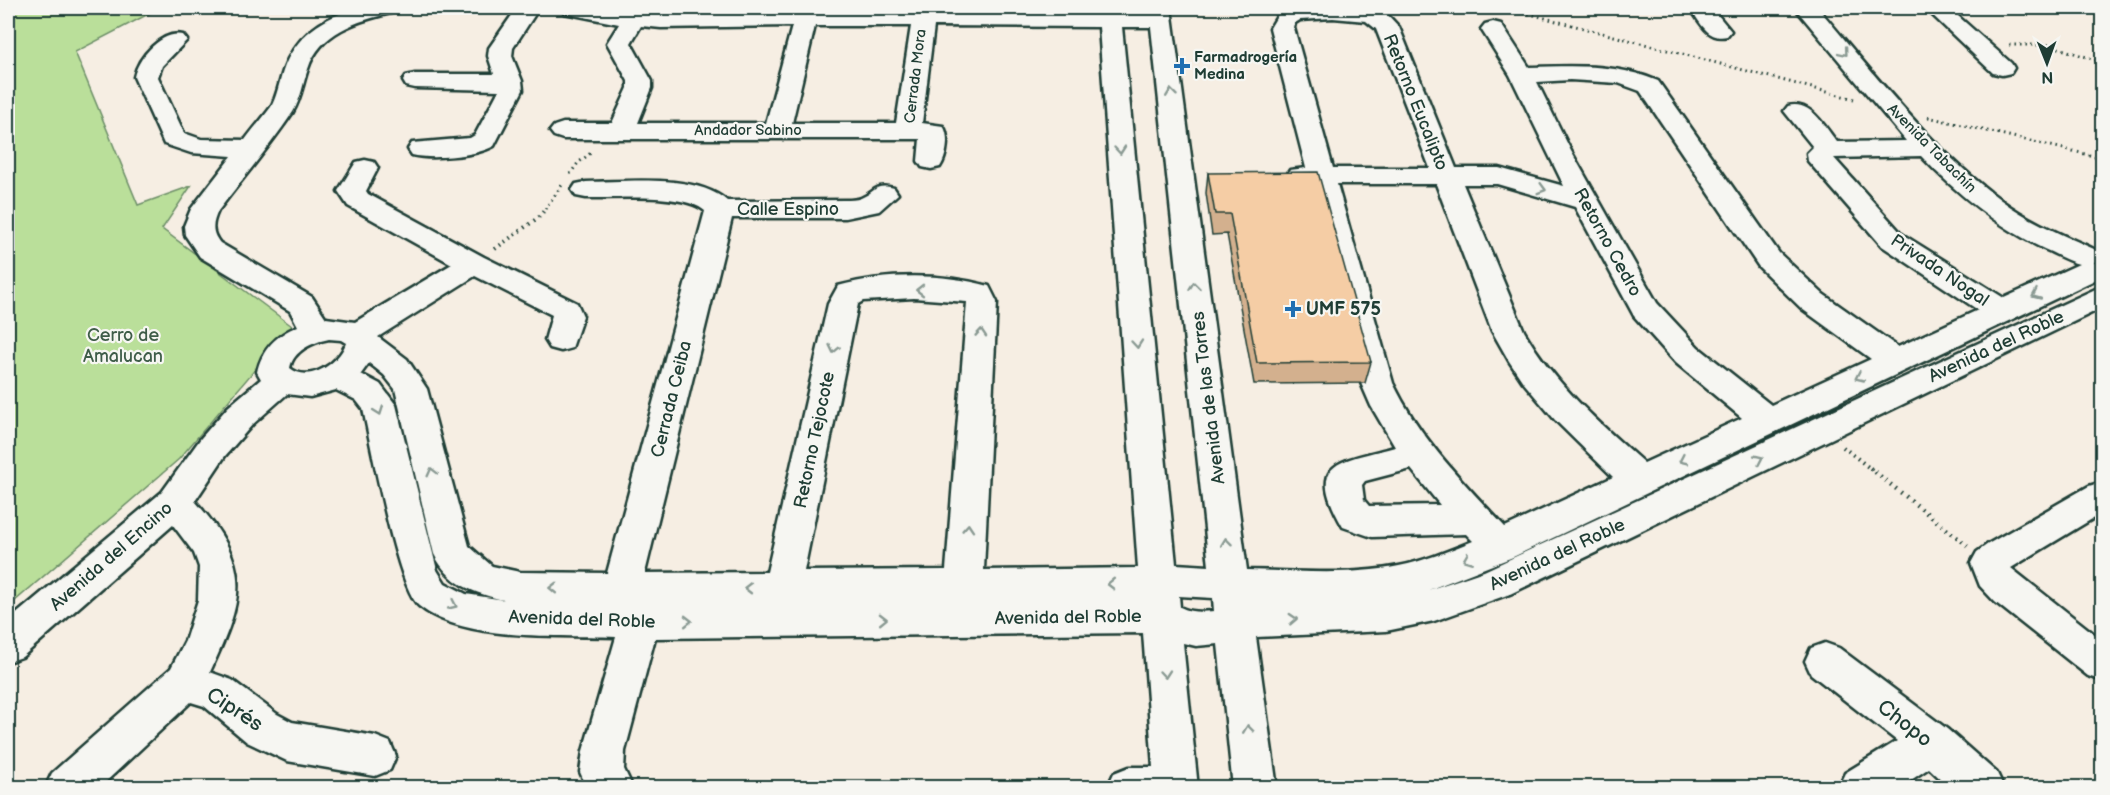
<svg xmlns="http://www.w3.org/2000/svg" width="2110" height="795" font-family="'Balsamiq Sans',sans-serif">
  <rect width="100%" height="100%" fill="#f6eee3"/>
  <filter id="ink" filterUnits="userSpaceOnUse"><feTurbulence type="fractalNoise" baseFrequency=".0167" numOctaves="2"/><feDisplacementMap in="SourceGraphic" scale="12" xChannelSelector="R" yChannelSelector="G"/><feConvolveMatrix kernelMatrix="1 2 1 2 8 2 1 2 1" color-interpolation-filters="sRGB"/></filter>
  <g filter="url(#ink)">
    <path fill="#badf9a" stroke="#6c8e67" stroke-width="1.5" d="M8 8H160L75 52 138 205 191 186 162 229 292 326 179 459 8 607Z"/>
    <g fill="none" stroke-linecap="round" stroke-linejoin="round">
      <g stroke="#1f3d34" stroke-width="5">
        <path id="minor" d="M358 8H394L391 13C357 21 320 32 308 69 303 83 301 99 293 112 270 146 243 178 218 211 212 224 211 232 220 243L312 297 326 318 355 322 452 264 348 206 338 191 356 162 365 160 374 162 378 168 366 191 368 194 484 257 577 303 583 316 572 348 561 351 550 348 545 340 552 315 475 276 378 337 407 359 427 389 469 546 492 566 520 572 607 573 705 211C683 192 617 199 586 198L576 196 572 190 576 184 586 182C627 182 694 173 727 201L845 200C850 200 856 200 861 198 876 192 874 183 894 188L898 194 879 211 845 218H732L645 573 767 572 828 304 838 286C884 273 943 273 989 286L997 302 984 570 1138 568 1099 27 934 26 922 123 943 126C950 135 947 157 940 167L931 169 922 167 918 161 920 139H563L554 136 550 131 554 126 563 123H612L628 88V81L607 43 619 24 564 13 561 8H604L629 11 632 8H654L651 13 713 12 1098 13V8H1120L1121 13H1149V8H1171L1247 570C1297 571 1349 576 1399 566 1424 561 1448 551 1473 541L1466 534 1372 537 1343 527C1305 461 1338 462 1395 447L1371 406 1361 383 1310 184 1290 182 1286 176 1290 170 1306 168 1270 28 1279 13 1289 9 1369 8 1386 13 1399 27 1456 168H1499L1564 186 1510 75 1481 29 1485 24 1493 22 1501 24 1529 67C1574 66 1616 63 1658 81L1779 253 1823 294 1898 347 1978 310 1882 246 1808 161 1807 153 1813 147 1784 111 1788 106C1811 100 1824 126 1837 142L1906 141 1795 8H1818C1875 75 1930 147 2001 200 2029 221 2063 235 2094 249L2099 256 2094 263 2099 264 2102 269 2099 278 1513 557 1428 590 1484 571 2102 286V308L1510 594 1434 621 1386 631 1256 637 1277 788H1233L1218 644 1196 646 1183 643 1198 788H1107L1114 773 1129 767H1153L1143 633 655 638 625 751 624 769 633 788H587L580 772 583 751 616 637C561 635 463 642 419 606 397 588 371 444 363 409L356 400 336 390 310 397 287 394 252 425 225 456 195 501C253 566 245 597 210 672L232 680 277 714 292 722 375 736 390 742 396 756 390 770 375 776 287 761 247 742 204 706 191 702 99 788H45L52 773 171 668 185 641 198 600 199 567 194 553 173 525 22 657 8 662V621L162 492 201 438 228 407 261 379 257 372C262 349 276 335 298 326L290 311 200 257 185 235 184 226 191 209 232 156 191 153 164 144 134 77C138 57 162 30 183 35L187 40 162 66 158 77 184 133 201 139 245 140C253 129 263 118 271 107 277 96 279 83 283 71 295 35 324 17 358 8ZM1333 18 1366 21 1376 29 1430 168H1333L1294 28 1295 23 1300 20ZM641 26 661 28 792 26 766 123H638L652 88V81L631 43ZM815 26H911L896 123H792ZM1122 27H1151L1209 566 1176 564ZM1570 80 1618 83 1640 91 1759 267 1802 309 1871 359 1771 405 1698 347 1657 303 1571 151 1537 82ZM1921 156C1958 195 1996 225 2044 249 2056 254 2067 261 2079 264L2004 298 1902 234 1834 158ZM1337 184H1436L1492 331 1509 361 1523 382 1555 420 1613 477 1505 527C1463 482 1420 439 1393 383ZM1463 184H1497L1575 207 1634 316 1676 363 1742 418 1644 463C1599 423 1554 384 1524 331ZM914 298 967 302 946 570 804 571 858 304 863 301ZM329 339 341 340 346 343C339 363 309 384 290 368 293 351 313 342 329 339ZM369 363 384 375 395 389 434 554C449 584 473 593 504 600L466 594 445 583 437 570 396 405 380 384 361 374ZM1411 469 1440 505 1369 506 1364 500 1362 485 1365 481ZM1179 596 1213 598 1214 611C1202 612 1191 613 1180 607Z
          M517 8H539L513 48 512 56 522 81 523 90 494 146C476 156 432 160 412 155L408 149 412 143 470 138 475 135 499 90 415 88 406 86 403 81 406 76 415 74H494L488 56 489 48Z
          M1690 8H1712L1731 31 1727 36C1708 41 1700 22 1690 8Z
          M1925 8H1949L2011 63 2014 68 2011 73 2002 75 1993 73Z
          M2102 482V513L2011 568 2102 640V681L2088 676 1995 602 1980 586 1971 563 1977 552 1988 544 2089 486Z
          M1825 643 1839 648 1947 729 1997 773 2004 788H1950L1929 768 1899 788H1838L1845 773 1897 741 1811 674 1805 661 1811 648Z"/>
      </g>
      <path stroke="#1f3d34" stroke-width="3" stroke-dasharray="1.5 4" stroke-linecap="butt" d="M1507 8 1854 99
        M2009 45H2049L2102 62
        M1928 117 2102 158
        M570 174 578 163 592 152
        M545 209 562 185"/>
      <path stroke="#1f3d34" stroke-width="4" stroke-dasharray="1.5 4.5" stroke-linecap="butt" d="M495 249 539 217 546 208
        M1843 447 1872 470"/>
      <path stroke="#1f3d34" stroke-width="4.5" stroke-dasharray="1.5 5" stroke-linecap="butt" d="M1870 468 1968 546"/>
      <use href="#minor" fill="#f6f6f2" fill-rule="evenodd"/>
    </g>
    <path fill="#d3b08e" stroke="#1f3d34" stroke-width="1.5" d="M1208 173 1371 362 1365 383 1254 384 1227 234 1212 235 1206 193Z"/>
    <path fill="#f5cda5" stroke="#1f3d34" stroke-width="1.5" d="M1318 172 1371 362 1257 363 1230 214H1215L1208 173Z"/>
    <defs><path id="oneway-chevron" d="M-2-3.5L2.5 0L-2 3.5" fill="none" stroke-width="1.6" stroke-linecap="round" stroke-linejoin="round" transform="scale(1.5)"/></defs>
    <g stroke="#8a9a93">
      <use href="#oneway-chevron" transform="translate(1844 52) rotate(50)"/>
      <use href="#oneway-chevron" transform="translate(1171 93) rotate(-97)"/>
      <use href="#oneway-chevron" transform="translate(1120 150) rotate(85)"/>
      <use href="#oneway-chevron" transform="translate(1542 189) rotate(16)"/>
      <use href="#oneway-chevron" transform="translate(1194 286) rotate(-97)"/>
      <use href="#oneway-chevron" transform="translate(920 290) rotate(180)"/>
      <use href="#oneway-chevron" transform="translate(2036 295) rotate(156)"/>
      <use href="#oneway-chevron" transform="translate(981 333) rotate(-86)"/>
      <use href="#oneway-chevron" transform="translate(1137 344) rotate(85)"/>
      <use href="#oneway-chevron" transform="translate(834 349) rotate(102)"/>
      <use href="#oneway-chevron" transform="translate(1859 377) rotate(155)"/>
      <use href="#oneway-chevron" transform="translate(379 411) rotate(70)"/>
      <use href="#oneway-chevron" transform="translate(1759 459) rotate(-25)"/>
      <use href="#oneway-chevron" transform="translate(1683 460) rotate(155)"/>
      <use href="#oneway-chevron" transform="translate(432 472) rotate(-104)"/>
      <use href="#oneway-chevron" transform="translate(968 528) rotate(-86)"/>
      <use href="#oneway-chevron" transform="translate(1226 542) rotate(-97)"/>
      <use href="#oneway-chevron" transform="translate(1467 559) rotate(158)"/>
      <use href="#oneway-chevron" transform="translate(1111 584) rotate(179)"/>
      <use href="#oneway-chevron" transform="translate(553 588) rotate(-179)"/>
      <use href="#oneway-chevron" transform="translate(748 588) rotate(180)"/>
      <use href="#oneway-chevron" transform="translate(453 605) rotate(25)"/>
      <use href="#oneway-chevron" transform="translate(883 619) rotate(-1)"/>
      <use href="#oneway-chevron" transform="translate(1293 619) rotate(-3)"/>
      <use href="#oneway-chevron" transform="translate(688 621) rotate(-1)"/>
      <use href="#oneway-chevron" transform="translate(1165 674) rotate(85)"/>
      <use href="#oneway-chevron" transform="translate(1248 729) rotate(-97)"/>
    </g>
  </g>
  <g fill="#1f6fb2" stroke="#f6f6f2" stroke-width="2">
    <path d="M1179 57h6v6h6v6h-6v6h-6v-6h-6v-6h6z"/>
    <path d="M1290 300h6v6h6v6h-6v6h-6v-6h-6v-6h6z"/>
  </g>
  <g text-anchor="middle" stroke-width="4.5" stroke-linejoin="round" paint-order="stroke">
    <g font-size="15" font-weight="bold" fill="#1f3d34" stroke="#f6f6f2" text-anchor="start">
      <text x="1194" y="62">Farmadrogería<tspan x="1194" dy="17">Medina</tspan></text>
    </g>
    <g font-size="15" fill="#1f3d34" stroke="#f6f6f2">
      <text transform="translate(915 76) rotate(-83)" y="5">Cerrada Mora</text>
      <text x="748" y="135">Andador Sabino</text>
      <text transform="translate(1932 148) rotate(45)" y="5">Avenida Tabachín</text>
    </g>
    <g font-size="18" fill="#1f3d34" stroke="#f6f6f2">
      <text transform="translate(1416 102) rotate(68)" y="6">Retorno Eucalipto</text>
      <text x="788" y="215">Calle Espino</text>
      <text transform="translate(1608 242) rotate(61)" y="6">Retorno Cedro</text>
      <text transform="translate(1940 270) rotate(34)" y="6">Privada Nogal</text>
      <text transform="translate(1996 346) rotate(-25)" y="6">Avenida del Roble</text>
      <text transform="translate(1208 398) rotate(-97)" y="6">Avenida de las Torres</text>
      <text transform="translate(671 399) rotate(-76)" y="6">Cerrada Ceiba</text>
      <text transform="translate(814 440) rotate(-78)" y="6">Retorno Tejocote</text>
      <text transform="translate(1557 554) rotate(-25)" y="6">Avenida del Roble</text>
      <text transform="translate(111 556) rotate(-41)" y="6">Avenida del Encino</text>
      <text transform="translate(1068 617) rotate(-1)" y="6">Avenida del Roble</text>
      <text transform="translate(582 619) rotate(2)" y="6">Avenida del Roble</text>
    </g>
    <g font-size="18" font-weight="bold" fill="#1f3d34" stroke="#f6f6f2" text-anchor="start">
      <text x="1306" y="315">UMF 575</text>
    </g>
    <g font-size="18" fill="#3e5d48" stroke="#f6f6f2">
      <text x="123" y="341">Cerro de<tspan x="123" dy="21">Amalucan</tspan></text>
    </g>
    <g font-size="21" fill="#1f3d34" stroke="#f6f6f2">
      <text transform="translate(235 709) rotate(33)" y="7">Ciprés</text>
      <text transform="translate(1905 723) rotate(38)" y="7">Chopo</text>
    </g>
  </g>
  <rect width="2110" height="795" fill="none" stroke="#f6f6f2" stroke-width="30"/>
  <rect x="15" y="15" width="2080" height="765" fill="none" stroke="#1f3d34" stroke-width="2" filter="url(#ink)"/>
  <g transform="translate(2047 63) rotate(179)" stroke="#f6f6f2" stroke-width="4.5" paint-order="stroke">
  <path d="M0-4.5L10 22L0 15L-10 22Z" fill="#1f3d34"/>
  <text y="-9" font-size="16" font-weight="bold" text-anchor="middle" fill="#1f3d34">N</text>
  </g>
</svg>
